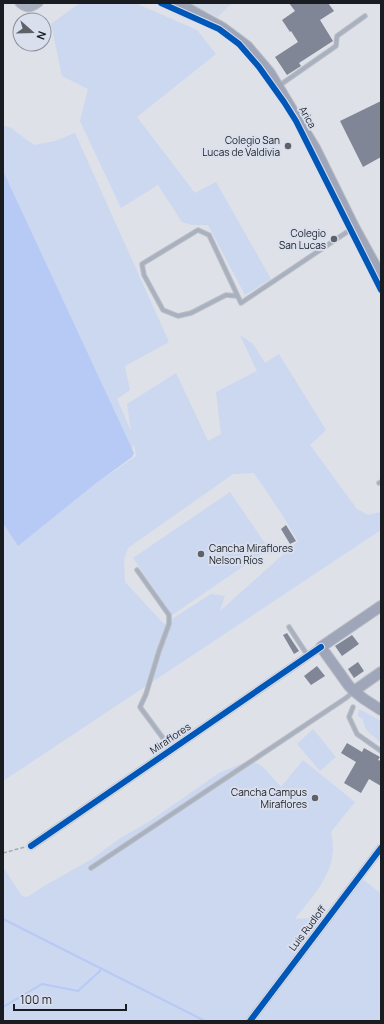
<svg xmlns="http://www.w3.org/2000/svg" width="384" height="1024" font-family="Manrope,sans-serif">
  <rect width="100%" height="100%" fill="#dee1e8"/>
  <path fill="#d1d8e6" d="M188 3H232L218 17Z"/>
  <path fill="#ccd7f0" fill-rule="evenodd" d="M80 3H135L197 30 216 54 137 117 195 193 216 182 271 279 245 295 208 225H192L182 222 158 185 121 208 80 121 88 89 62 76 51 24Z
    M3 125 11 128 34 145 55 141 75 133 169 342 125 366 130 390 117 399 121 408 131 431 127 404 176 373 208 441 221 434 216 392 257 371 240 335 253 344 265 363 279 354 326 430 310 445 357 509 368 515 381 512V530L3 781ZM134 444 136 456 95 484 19 545 130 452ZM254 473 281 513 298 541 220 611 225 596 211 594 164 624 125 582 124 560 128 548 233 474Z
    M230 492 269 549 172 615 133 558Z
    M359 709 381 721V743C372 733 365 734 363 719L358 716Z
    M313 729 336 757 320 771 297 744Z
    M303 760 355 802 331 832C332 837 333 843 333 848 333 876 311 898 295 919L335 917 360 883 364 880 381 894V1021H3V867L22 896 25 897 29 896 44 886 92 859 119 839 150 821 219 773 243 763 254 762 263 767 281 787Z"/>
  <path fill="#b7c9f5" d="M3 171 134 453 132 457 95 484 18 546 3 523Z"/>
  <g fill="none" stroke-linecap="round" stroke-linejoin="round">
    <path stroke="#b7c9f5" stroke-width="2" d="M3 919 205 1021
      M3 1007 42 984 78 991 100 971 101 968"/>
  </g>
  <path fill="#818696" d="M289 3H328L334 11 320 20 333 41 299 63 301 66 287 75 275 57 298 42 291 31 290 32 282 20 295 11Z
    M381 101V157L363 167 340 121Z
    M286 525 296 541 290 544 281 529Z
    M287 633 299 651 294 654 283 635Z
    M352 635 359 644 342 656 335 646Z
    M358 662 364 671 354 678 348 669Z
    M317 666 325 676 311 685 304 676Z
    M347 743 362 752 364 748 380 757 378 760 381 761V786L369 779 361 793 344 783 356 762 341 753Z"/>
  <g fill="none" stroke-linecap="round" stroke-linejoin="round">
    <g stroke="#bbbec3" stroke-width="5.5">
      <path id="service" d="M280 85 336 46 337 36 365 16
        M237 296 226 295 191 313 178 316 163 310 144 275 142 264 198 230 209 235 241 303 353 228
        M379 483 381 482
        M137 570 169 615V624L159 651 146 694 140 707 171 749
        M289 627 308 656
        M353 707 349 717 357 734 381 751
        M91 868 346 698 353 692"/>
    </g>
    <g stroke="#bbbec3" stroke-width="9">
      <path id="minor" d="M19 3C27 10 31 9 39 3
        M31 846 321 647
        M250 1021 381 848"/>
    </g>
    <g stroke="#bbbec3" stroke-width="12">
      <path id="secondary" d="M178 3 223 28 247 46 270 73 315 148 354 227 381 276
        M381 606 321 647 349 686 354 691 364 699 381 710
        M354 691 381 672"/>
    </g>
    <path stroke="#a4a9b4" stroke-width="1.5" stroke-dasharray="4 2" stroke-linecap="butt" d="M3 853 25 847"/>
    <use href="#service" stroke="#a9b1c0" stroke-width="3.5"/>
    <use href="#minor" stroke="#a9b1c0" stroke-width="7"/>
    <use href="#secondary" stroke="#9fa6b9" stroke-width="10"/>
    <g stroke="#d9dfed" stroke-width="8">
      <path id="cycleway" d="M161 3 219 29 239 44 259 67 284 102 296 121 381 290
        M31 846 321 647
        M250 1021 381 848"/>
    </g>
    <use href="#cycleway" stroke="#0057b8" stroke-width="6"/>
  </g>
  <g fill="#5e6167" stroke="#d9dfed" stroke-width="1.5">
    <circle cx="288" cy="146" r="4"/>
    <circle cx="334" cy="239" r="4"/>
    <circle cx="201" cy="554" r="4"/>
    <circle cx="315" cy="798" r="4"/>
  </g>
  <g text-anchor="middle" stroke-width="4" stroke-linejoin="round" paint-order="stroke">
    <g font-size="10" fill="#191c21" stroke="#d9dfed">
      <text transform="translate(308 117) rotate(60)" y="4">Arica</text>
      <text transform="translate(170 738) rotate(-34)" y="4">Miraflores</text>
      <text transform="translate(307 928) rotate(-53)" y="4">Luis Rudloff</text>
    </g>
    <g font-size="10" fill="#191c21" stroke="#d9dfed" text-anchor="end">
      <text x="280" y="144">Colegio San<tspan x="280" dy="12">Lucas de Valdivia</tspan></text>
      <text x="326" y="237">Colegio<tspan x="326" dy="12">San Lucas</tspan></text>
      <text x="209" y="552" text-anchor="start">Cancha Miraflores<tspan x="209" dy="12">Nelson Ríos</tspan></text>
      <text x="307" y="796">Cancha Campus<tspan x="307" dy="12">Miraflores</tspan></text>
    </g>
  </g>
  <rect width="384" height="1024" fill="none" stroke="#191c21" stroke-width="8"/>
  <g transform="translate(32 32) rotate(110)"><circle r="19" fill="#d9dfed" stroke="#8c919b"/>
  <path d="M0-3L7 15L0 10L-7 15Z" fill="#5e6167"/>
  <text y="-6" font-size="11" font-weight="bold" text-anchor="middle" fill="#191c21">N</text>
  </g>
  <path d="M14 1004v6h112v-6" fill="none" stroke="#191c21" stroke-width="2"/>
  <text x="20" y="1004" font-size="12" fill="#191c21" stroke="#d9dfed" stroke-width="3" paint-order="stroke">100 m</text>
</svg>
